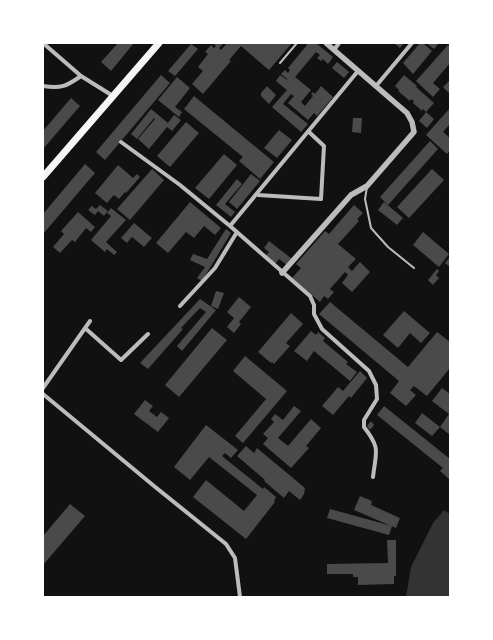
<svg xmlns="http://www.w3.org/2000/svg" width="493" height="640" font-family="'Work Sans',sans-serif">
  <rect width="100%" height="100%" fill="#111"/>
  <path fill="#333" d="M444 510 450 514V597H406L411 567 433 523Z"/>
  <path fill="#4a4a4a" d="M118 43H134L111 71 101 62Z
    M215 43H224L219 48 221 50 227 43H292L269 70 241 46 229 60 231 61 203 94 192 84 203 71 198 67 208 54 205 52 211 45 214 48 216 46 214 44Z
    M305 43H316L333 57 328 64 323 59 321 61 317 58 320 55 316 52 295 77 311 90 301 102 305 106 313 96 311 94 313 92 315 94 321 86 333 97 317 116 314 113 308 120 288 103 294 96 291 94 283 104 308 124 301 132 272 107 287 90 276 81 280 75 287 80V79L281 74 285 70 288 73 290 70 288 68 307 45Z
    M394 43H404L400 48Z
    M420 43H423L432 51 413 74 403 63Z
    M426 43H439L434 49Z
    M191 44 198 49 175 76 168 71Z
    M448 45 450 46V63L433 83 440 89 433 97 416 81Z
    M337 62 349 72 344 78 332 68Z
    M161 75 170 83 105 160 96 152Z
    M404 75 417 86 416 87 434 103 426 112 423 109 422 111 413 103 414 101 411 99 410 101 398 91 399 90 395 86Z
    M177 77 190 88 175 107 182 112 179 117 158 100Z
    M450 80V94L443 87Z
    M267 86 276 95 269 104 261 96V93Z
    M194 96 274 162 260 179 239 161 243 157 184 109Z
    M71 98 80 106 43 149V131Z
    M151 109 168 123 174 115 181 120 172 131 167 127 149 149 138 139 155 119 154 118 137 139 131 134Z
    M449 109 450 110V124L443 132 450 138V150L447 154 426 135Z
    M426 112 434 119 427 128 419 121Z
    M353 118H362L361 133 352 132Z
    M186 122 199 133 170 167 157 156Z
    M279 130 292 140 277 158 264 148Z
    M430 141 438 149 388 205 380 197Z
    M224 154 237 165 209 199 195 188Z
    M85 164 95 173 43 234V214Z
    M118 165 133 178 137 174 140 177 126 193 125 192 119 199 114 195 107 203 95 193Z
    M152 169 164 180 130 220 117 209Z
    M432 169 444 180 409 218 397 207Z
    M251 174 260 181 237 209 229 202Z
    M237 179 242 184 225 204 235 212 231 217 216 205Z
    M190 202 221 228 215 235 204 226 194 238 186 232 168 253 156 243Z
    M384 202 403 218 397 225 378 210Z
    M100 205 108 211 104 216 98 211 95 215 88 210 92 206 96 209Z
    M354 205 363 213 357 219 359 221 338 244 356 259 348 267 352 271 360 262 370 272 352 292 342 283 348 275 345 272 330 289 334 292 328 299 324 296 320 302 292 278 301 268 296 264 325 231 329 234Z
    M111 208 126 220 106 242 117 252 114 255 107 249 105 252 91 240 111 216 107 213Z
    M78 212 95 227 91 232 86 228 75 242 72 240 60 253 53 247 64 234 61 231Z
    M134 223 152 238 144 247 132 237 127 243 121 238Z
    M226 229 231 233 202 281 197 278 205 267 190 260 193 254 207 259Z
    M423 232 449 254 439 267 413 245Z
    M269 241 292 259 287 265 279 259 275 264 265 256 269 252 264 248Z
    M450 257V267L445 263Z
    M437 269 439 271 436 275 439 278 433 285 428 280Z
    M216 291 224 293 218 309 211 306Z
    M239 297 251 307 239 322 241 324 234 333 227 327 234 318 227 312Z
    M200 299 216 310 182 351 177 346 206 312 200 308 181 328 183 329 148 369 140 363Z
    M330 302 408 367 437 332 450 342V368L427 396 414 386 410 390 416 395 406 406 390 393 399 381 319 314Z
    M404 311 430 333 421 343 410 333 398 348 383 335Z
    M291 313 303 324 286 343 290 346 274 364 272 362 271 363 258 352Z
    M212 328 227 340 179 397 165 385Z
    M311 331 316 335 318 332 325 338 323 341 348 362 346 364 357 372 350 381 314 351 307 361 294 351Z
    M245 356 287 391 243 443 235 436 266 399 233 371Z
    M360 371 367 378 351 398 349 396 333 415 322 406 338 387 343 391Z
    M442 388 450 394V435L440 427 449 414 432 401Z
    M145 400 153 406 149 411 157 417 161 412 169 418 158 432 134 414Z
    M294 406 301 411 278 438 288 446 311 419 321 428 306 446 309 448 291 468 263 444 268 438 263 434 274 422 271 419 275 414 283 420Z
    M384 406 450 459V480L440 471 443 468 377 415Z
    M422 413 440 427 432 436 415 423Z
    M371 421 374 425 370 430 367 426Z
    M206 425 238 450 231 458 225 453 222 456 263 489 264 487 276 497 274 501 275 502 246 539 193 497 206 480 244 511 257 495 209 457 190 480 174 467Z
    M246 446 254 453 257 448 305 488 304 494 300 500 289 491 284 498 264 481 265 480 237 456Z
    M360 496 372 501 371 505 400 518 396 528 354 510Z
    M70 504 85 516 43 565V536Z
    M330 509 392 526 389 535 327 518Z
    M387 540H396V576H394V584L358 585V577H353V574H327V564L388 563Z"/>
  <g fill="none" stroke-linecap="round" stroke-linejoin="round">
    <path stroke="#bcbcbc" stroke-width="2" d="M280 63 297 43
      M367 187 365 199 371 228 388 247 414 268"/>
    <path stroke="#bcbcbc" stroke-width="4" d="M43 43 81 76 113 96
      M334 50 339 43
      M43 86C61 89 67 86 81 76
      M376 86 412 43
      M121 142 180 185 230 226 310 296 314 305V314L322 329 369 371 376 385 377 399 364 420V427C381 449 376 451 373 477
      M258 195 321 199 324 146 309 132
      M230 226 358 71
      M180 306 215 268 237 232
      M85 328 121 360 148 334
      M43 388 90 321
      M43 394 154 486 226 544 235 558 240 597"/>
    <path stroke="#bcbcbc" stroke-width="5.5" d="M282 273 351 195 367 186 414 132 412 122 407 113 326 43"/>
    <path stroke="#f5f5f5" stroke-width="7" d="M43 177 159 43"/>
  </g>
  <rect width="493" height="640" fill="none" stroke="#ffffff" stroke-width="88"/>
</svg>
